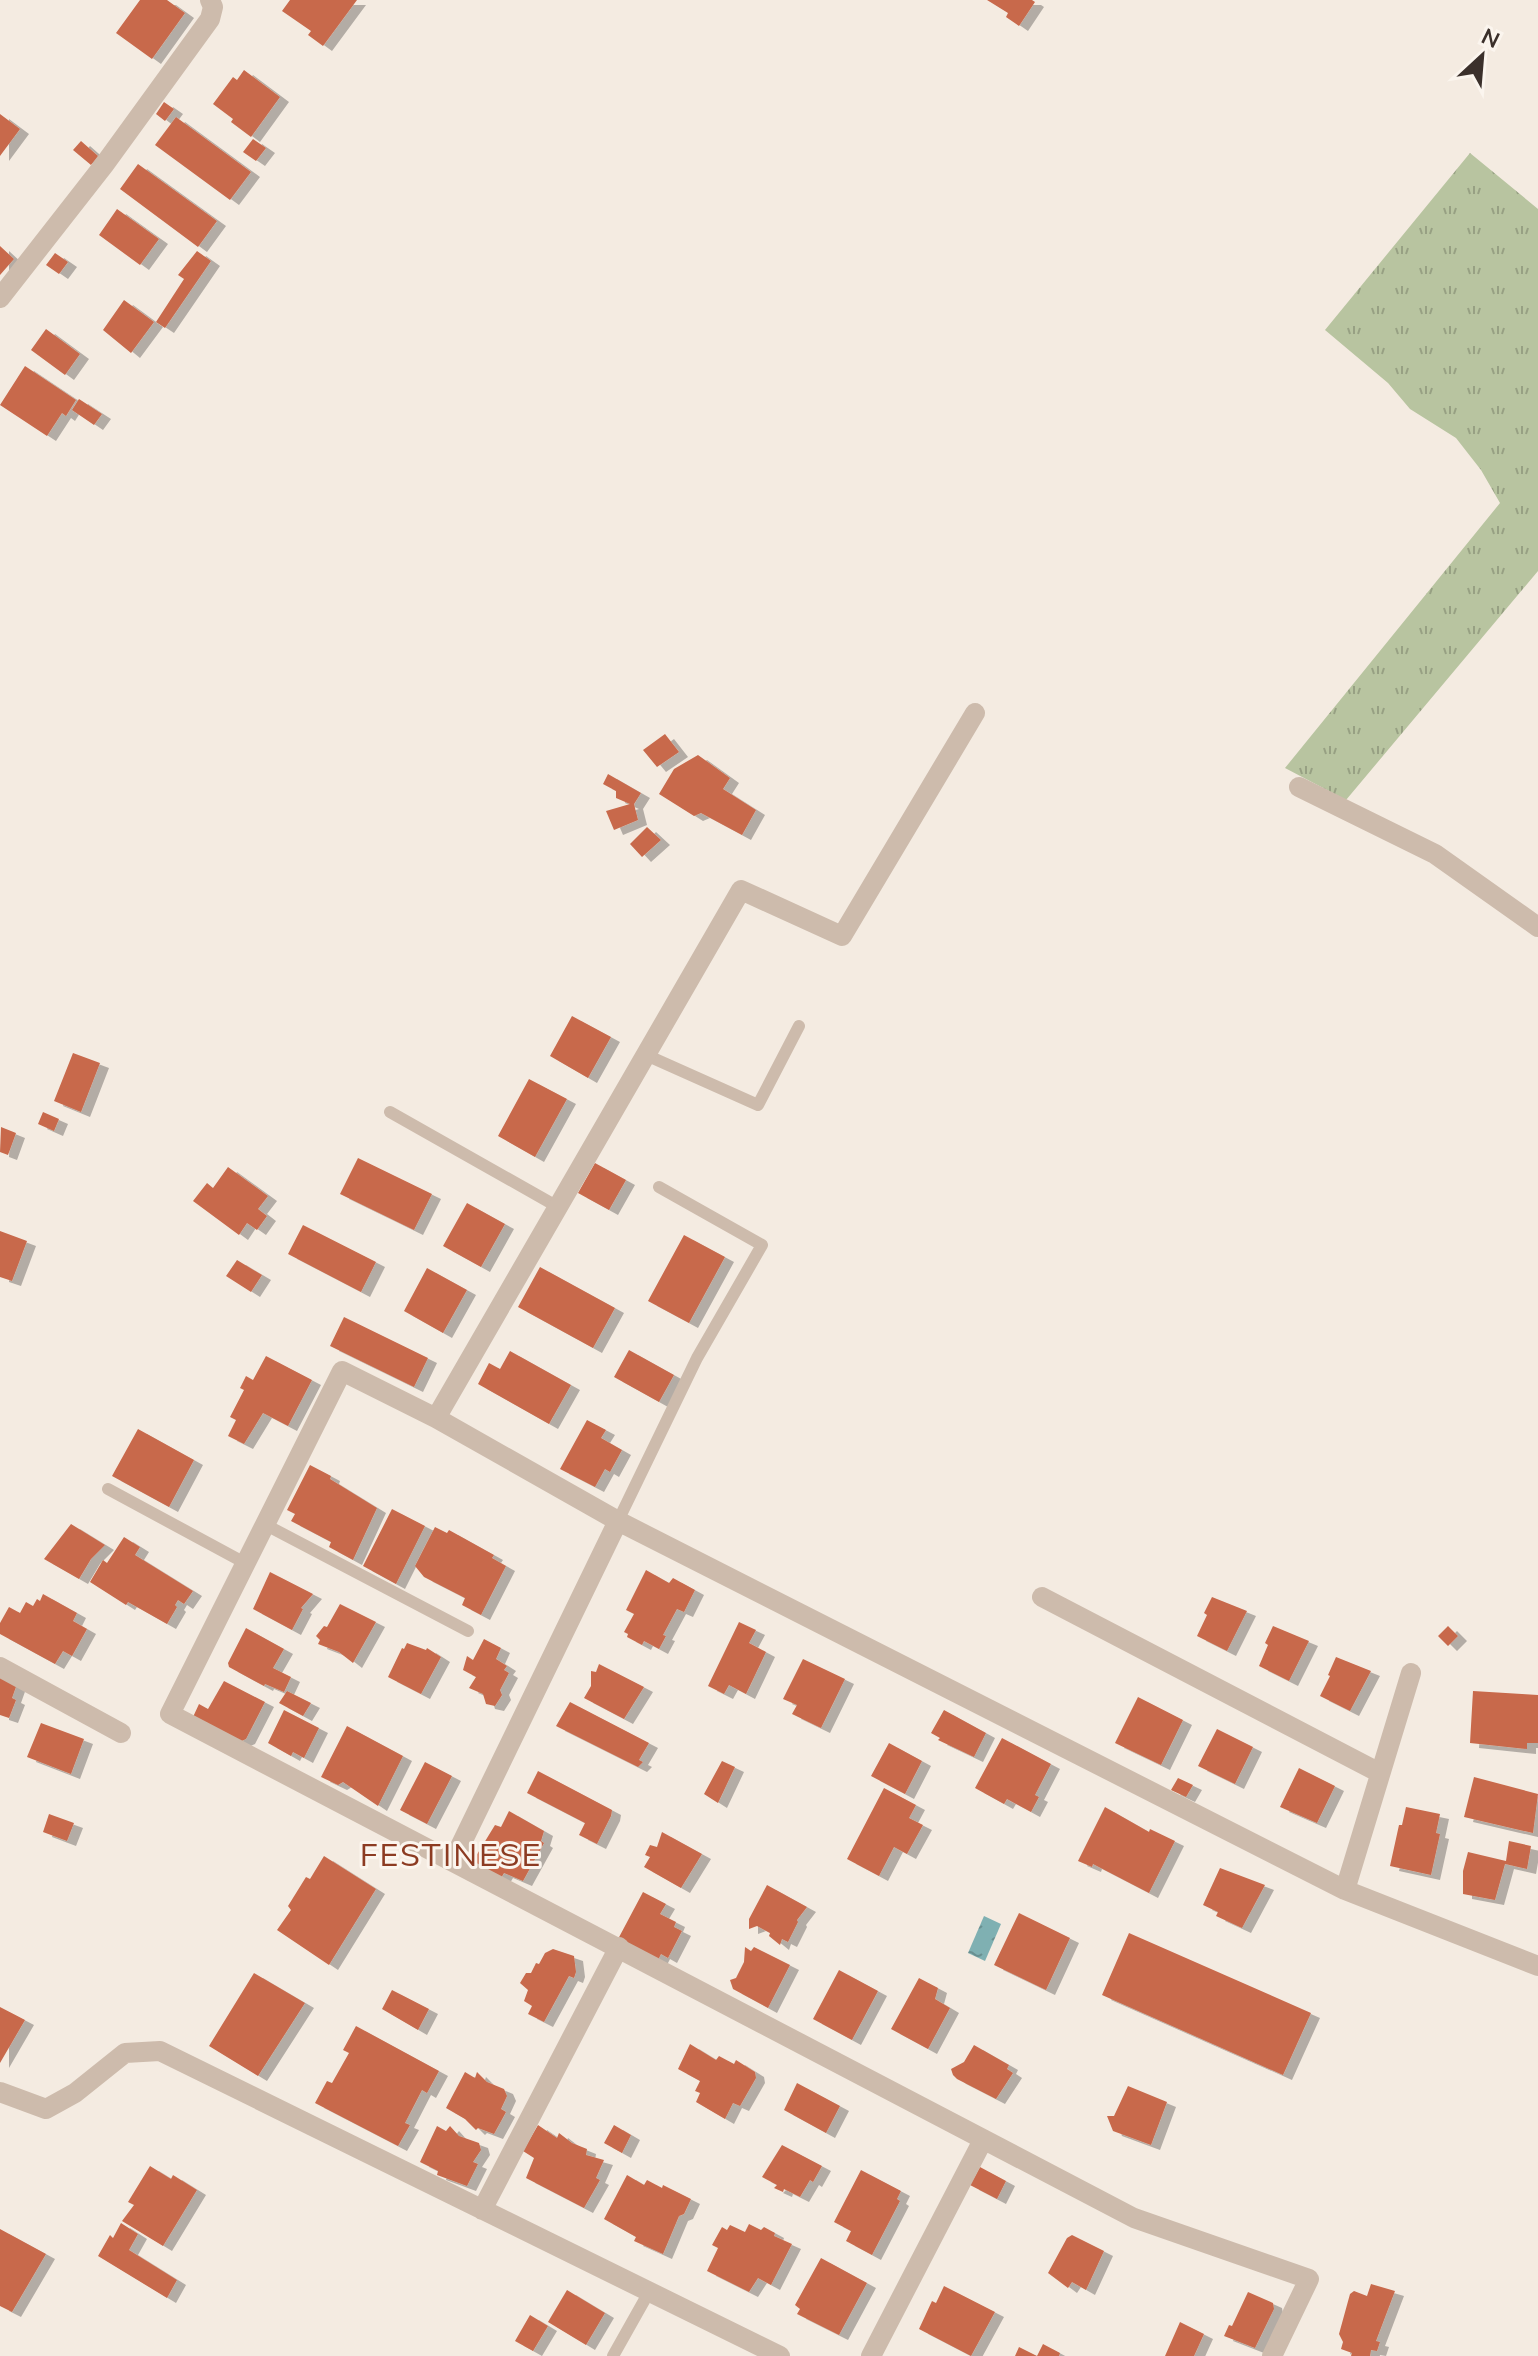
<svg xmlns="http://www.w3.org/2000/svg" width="1538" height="2356" font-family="Mulish,sans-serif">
  <defs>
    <pattern id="grass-tufts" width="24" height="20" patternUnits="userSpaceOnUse" patternTransform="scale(2)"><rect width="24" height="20" fill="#b8c4a0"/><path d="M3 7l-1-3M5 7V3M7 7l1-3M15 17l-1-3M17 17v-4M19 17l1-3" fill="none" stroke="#97a083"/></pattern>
    <pattern id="water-ripples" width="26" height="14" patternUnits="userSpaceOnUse" patternTransform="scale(2)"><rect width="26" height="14" fill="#7fb0b2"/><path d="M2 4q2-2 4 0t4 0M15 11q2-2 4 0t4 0" fill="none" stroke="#699091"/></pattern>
    <filter id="shadow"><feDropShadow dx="9" dy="5" stdDeviation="0" flood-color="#0004"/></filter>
  </defs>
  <rect width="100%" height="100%" fill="#f4ebe1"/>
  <path fill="url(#grass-tufts)" d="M1470 153 1538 209V571L1346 800 1285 768 1500 503 1481 470 1456 438 1410 409 1388 383 1325 330Z"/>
  <path fill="url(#water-ripples)" d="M984 1916 1001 1924 985 1961 968 1953Z"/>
  <path fill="#c8694b" filter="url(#shadow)" d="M140 0H167L185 13 152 59 116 33Z
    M290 0H357L323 46 308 35 311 31 282 11Z
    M987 0H1032L1035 2 1019 26 1006 17 1008 13Z
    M244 70 280 97 251 137 231 122 233 119 213 104 233 77 237 80Z
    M164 102 174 109 165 121 156 114Z
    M0 114 20 129 0 156Z
    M176 117 251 172 230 200 155 145Z
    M253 139 266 148 256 161 243 152Z
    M81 141 98 156 91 165 73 150Z
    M138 164 217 221 198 247 120 189Z
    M117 209 159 239 140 265 99 235Z
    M0 246 14 259 0 275Z
    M197 251 211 261 165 328 156 322 184 279 178 275Z
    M55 253 68 262 59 274 46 265Z
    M124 300 154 322 131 353 103 330Z
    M46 329 80 354 65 375 31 350Z
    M25 366 76 400 66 416 62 413 47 436 0 405Z
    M79 399 102 414 94 425 72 410Z
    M665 734 679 752 657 767 643 750Z
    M698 755 730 778 723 789 756 810 742 835 701 813 694 816 659 794 674 769Z
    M608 774 641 793 634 804 638 820 614 830 606 811 630 804 616 798V791L603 784Z
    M647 827 661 840 642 857 630 844Z
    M572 1016 611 1037 588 1078 550 1056Z
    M73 1053 100 1063 81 1112 54 1101Z
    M529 1079 567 1099 535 1157 498 1136Z
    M43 1112 59 1119 54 1131 38 1124Z
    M1 1127 16 1133 8 1155 0 1152Z
    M358 1158 432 1194 414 1230 340 1194Z
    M595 1163 626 1180 609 1210 578 1193Z
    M228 1167 268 1196 258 1209 267 1216 257 1230 247 1223 239 1235 193 1201 207 1183 213 1188Z
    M467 1203 505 1224 481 1267 443 1246Z
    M303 1225 376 1262 361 1292 288 1254Z
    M0 1231 27 1241 12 1281 0 1277Z
    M684 1235 725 1257 689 1323 648 1301Z
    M237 1260 262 1275 251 1292 226 1276Z
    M540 1267 615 1308 593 1348 518 1307Z
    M427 1268 467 1290 443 1333 404 1311Z
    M344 1317 428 1358 414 1387 330 1346Z
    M629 1350 674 1375 659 1402 614 1377Z
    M510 1351 571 1385 549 1424 478 1384 489 1363 500 1369Z
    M266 1356 312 1380 288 1426 263 1413 244 1444 228 1436 236 1420 230 1417 244 1390 240 1388 246 1376 253 1380Z
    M587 1420 606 1430 601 1438 622 1450 610 1472 605 1469 595 1487 560 1469Z
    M138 1429 194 1460 169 1507 112 1476Z
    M310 1465 331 1476 330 1479 377 1508 353 1560 329 1547 331 1542 291 1521 295 1514 287 1510Z
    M392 1509 425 1526 396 1584 363 1566Z
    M71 1524 105 1545 91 1559 79 1579 44 1559Z
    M435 1527 447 1533 449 1530 494 1555 492 1558 506 1566 481 1615 462 1605 465 1598 424 1577 415 1566Z
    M124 1537 140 1547 135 1555 193 1591 184 1604 178 1600 175 1605 177 1607 167 1624 128 1602 126 1605 90 1582 103 1560 107 1563Z
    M646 1570 669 1583 673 1578 695 1590 684 1612 677 1609 663 1635 666 1636 659 1649 644 1641 642 1645 627 1637 628 1634 624 1632 634 1614 626 1610Z
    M270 1572 313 1594 301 1608 303 1609 292 1630 253 1609Z
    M43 1594 77 1613 73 1621 87 1629 72 1656 63 1651 55 1664 0 1634V1623L9 1607 20 1613 26 1602 33 1606 37 1599 40 1601Z
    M1212 1597 1247 1611 1227 1651 1197 1636 1207 1615 1204 1613Z
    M340 1604 376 1622 353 1663 339 1652 318 1644 320 1640 316 1636 324 1626 327 1627Z
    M739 1622 756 1630 749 1643 766 1652 746 1694 729 1685 724 1694 708 1686Z
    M1273 1626 1309 1641 1289 1681 1259 1666 1268 1645 1265 1643Z
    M1448 1626 1458 1636 1448 1646 1438 1636Z
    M246 1628 284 1649 273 1668 291 1677 284 1692 265 1684 264 1686 229 1667 228 1663Z
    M484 1639 501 1648 496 1659 507 1666 504 1670 509 1673 500 1690 502 1695 495 1706 486 1704 483 1694 469 1688 476 1677 463 1670 467 1656 473 1660Z
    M407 1643 426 1650 427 1648 441 1657 421 1694 388 1677 402 1648 404 1649Z
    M1336 1657 1371 1671 1350 1711 1320 1696 1330 1676 1328 1675Z
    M803 1659 845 1679 821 1728 792 1714 797 1705 783 1699Z
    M599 1664 644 1687 624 1719 584 1698 591 1686V1671L596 1672Z
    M0 1674 18 1681 12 1698 16 1700 9 1718 0 1715Z
    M224 1681 265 1702 246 1739 237 1743 193 1717 199 1704 208 1709Z
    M287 1691 311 1703 303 1716 279 1703Z
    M1473 1691 1538 1695V1743H1527V1749L1470 1743Z
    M1138 1697 1183 1720 1161 1765 1115 1743Z
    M570 1702 649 1743 639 1760 643 1762 638 1767 556 1726Z
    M284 1710 319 1728 304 1758 293 1752 291 1756 268 1743Z
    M944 1710 986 1733 974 1757 938 1740 940 1738 931 1733Z
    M41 1723 84 1739 71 1774 27 1757Z
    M347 1726 403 1756 378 1806 343 1782 338 1785 321 1777Z
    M1217 1729 1253 1747 1235 1784 1198 1766Z
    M1002 1738 1051 1764 1035 1795 1039 1797 1031 1812 1007 1799 1004 1804 975 1788Z
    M889 1743 922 1761 905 1794 871 1776Z
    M722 1761 735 1767 718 1803 704 1794Z
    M425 1762 452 1776 427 1824 400 1810Z
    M1299 1768 1335 1786 1317 1823 1280 1807Z
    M538 1771 612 1810 611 1816 597 1844 579 1835 585 1823 527 1793Z
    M1474 1777 1538 1794 1533 1833 1464 1817Z
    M1178 1778 1193 1785 1186 1797 1171 1790Z
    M884 1788 916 1805 909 1818 923 1825 907 1854 894 1847 879 1876 847 1859Z
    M1105 1807 1149 1832 1150 1829 1175 1841 1149 1893 1093 1864 1092 1867 1078 1861Z
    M1406 1807 1440 1814 1436 1833 1440 1834 1431 1875 1390 1866 1399 1825H1402Z
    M509 1811 544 1831 541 1841 544 1843 523 1881 504 1873 501 1878 477 1866 476 1856 495 1825 501 1827Z
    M49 1814 74 1823 67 1841 43 1832Z
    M662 1832 702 1854 681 1888 644 1867 650 1857 645 1855 650 1845 657 1847Z
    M1509 1841 1531 1846 1527 1869 1505 1864 1495 1900 1463 1894V1871L1468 1852 1506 1861Z
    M324 1856 376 1889 329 1965 277 1930 291 1910 288 1906 306 1877 310 1879Z
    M1220 1868 1265 1885 1242 1928 1216 1916 1218 1912 1203 1905Z
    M767 1885 807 1907 797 1920 798 1922 788 1942 782 1939 780 1945 769 1936 770 1933 757 1926 749 1929V1919Z
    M643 1892 666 1904 660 1914 676 1922 674 1927 682 1931 668 1958 661 1954 657 1962 617 1941Z
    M1019 1913 1070 1938 1046 1990 994 1965Z
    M1129 1933 1311 2013 1283 2075 1102 1995Z
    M745 1947 751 1951 754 1947 790 1965 768 2008 733 1989 730 1980 736 1978 744 1962Z
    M553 1949 574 1956 576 1972 574 1978 569 1976 544 2022 528 2014 532 2006 524 2001 528 1990 520 1983 526 1973H531L536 1963 539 1964 545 1953Z
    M839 1970 878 1991 852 2040 813 2019Z
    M254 1973 305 2003 258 2076 209 2046Z
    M919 1978 938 1988 935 1999 950 2008 928 2049 891 2029Z
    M392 1990 429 2009 418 2030 382 2009Z
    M0 2007 25 2020 0 2063Z
    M356 2026 439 2071 427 2093 422 2090 405 2123 410 2125 398 2146 315 2103 327 2081 332 2083 349 2053 343 2050Z
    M690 2044 716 2060 719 2056 734 2064 736 2060 755 2072 756 2078 740 2106 733 2103 725 2119 696 2102 700 2093 695 2091 700 2081 678 2069Z
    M974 2045 1009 2065 1007 2069 1013 2073 996 2099 957 2079 953 2075 951 2069 964 2062Z
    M465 2072 475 2078 477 2072 487 2082 504 2089 507 2096 501 2109 506 2112 494 2134 478 2128 476 2130 465 2119 446 2108Z
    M797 2083 840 2106 826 2133 784 2110Z
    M1128 2086 1167 2102 1151 2145 1113 2131 1107 2116H1114Z
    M538 2125 557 2138 559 2133 572 2143 587 2149 586 2155 604 2160 596 2178 600 2180 584 2208 526 2178 534 2158 523 2151Z
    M614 2125 631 2135 622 2153 604 2143Z
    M437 2126 446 2131 450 2126 459 2136 479 2143 481 2150 473 2162 478 2164 467 2186 437 2175 438 2171 420 2162Z
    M782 2145 822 2166 813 2182 810 2180 800 2197 784 2189 783 2192 774 2188 777 2185 762 2177Z
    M150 2166 171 2179 173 2175 197 2190 163 2246 122 2221 134 2205 128 2202Z
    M980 2167 1006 2181 997 2199 970 2185Z
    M861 2170 901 2191 897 2199 900 2201 872 2255 846 2241 851 2231 834 2222Z
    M627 2175 644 2185 647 2180 662 2188 663 2185 691 2199 684 2214 679 2216 663 2254 634 2241 636 2237 604 2219Z
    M121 2223 138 2234 129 2250 177 2280 167 2298 98 2256 110 2235 113 2238Z
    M749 2224 761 2230 764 2227 775 2233 774 2236 792 2244 771 2285 758 2278 749 2292 707 2271 718 2248 712 2245 722 2227 727 2230 730 2225 745 2232Z
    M0 2229 46 2254 12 2312 0 2306Z
    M1072 2235 1104 2251 1086 2290 1072 2282 1068 2288 1048 2273 1067 2238Z
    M821 2258 867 2283 839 2335 797 2314 800 2309 795 2305Z
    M1371 2284 1395 2291 1376 2341 1380 2342 1377 2351 1371 2350 1370 2356H1351L1352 2353 1341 2349 1343 2342 1339 2334 1350 2294 1354 2291 1367 2296Z
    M944 2286 995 2312 971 2356 919 2329 932 2301 936 2303Z
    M567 2290 605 2313 586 2345 548 2322Z
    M1248 2292 1273 2303 1274 2309 1255 2348 1224 2336 1229 2325 1232 2326Z
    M530 2315 548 2326 533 2351 515 2341Z
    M1180 2322 1204 2334 1194 2356H1165Z
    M1043 2344 1060 2353 1059 2356H1015L1019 2347 1037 2356Z"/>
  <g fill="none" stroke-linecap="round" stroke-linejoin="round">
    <path stroke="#cdbbac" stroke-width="12" d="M646 1055 758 1105 799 1026
      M390 1112 558 1207
      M108 1489 245 1563
      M618 1521 697 1358 762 1245 659 1187
      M264 1524 468 1631
      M613 2356 649 2292"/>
    <path stroke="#cdbbac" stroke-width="20" d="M0 298 104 165 210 19 213 7 210 0
      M1299 787 1435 854 1538 927
      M436 1418 741 890 842 936 975 713
      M1042 1597 1380 1773
      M0 1667 121 1733
      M453 1861 618 1521
      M1345 1890 1411 1673
      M0 2092 46 2109 75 2093 125 2053 160 2051 780 2356
      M482 2210 619 1947
      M871 2356 983 2140
      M1272 2356 1309 2279 1134 2218 170 1714 342 1371 436 1418 618 1521 1345 1890 1538 1966"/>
  </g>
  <g text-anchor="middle" stroke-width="6" stroke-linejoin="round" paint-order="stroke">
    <g font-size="32" letter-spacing="2" fill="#8c3b22" stroke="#fbf5ee">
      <text x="451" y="1866">FESTINESE</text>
    </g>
  </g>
  <g transform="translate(1482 56) rotate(26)" stroke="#fbf5ee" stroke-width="6" paint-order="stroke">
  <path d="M0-6L14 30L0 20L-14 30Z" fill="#3b302b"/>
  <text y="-12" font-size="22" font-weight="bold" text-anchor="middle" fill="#3b302b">N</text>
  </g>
</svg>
